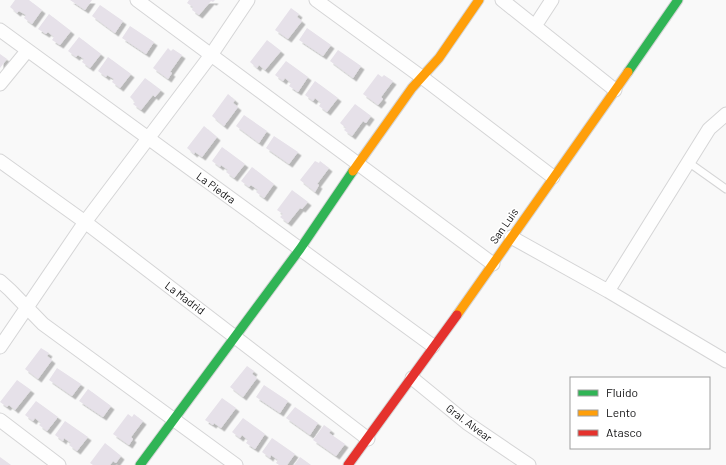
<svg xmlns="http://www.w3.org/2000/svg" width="726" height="465" font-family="Barlow,sans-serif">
  <defs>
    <filter id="shadow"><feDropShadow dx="3.5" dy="3.5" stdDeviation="0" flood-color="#0004"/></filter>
  </defs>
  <rect width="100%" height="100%" fill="#f9f9f9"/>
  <path fill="#e6e1e9" filter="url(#shadow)" d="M15 0H29L42 10 32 24 24 18 26 15 19 11 17 13 10 7Z
    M70 0H92L85 10Z
    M189 0H215L213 2 211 1 199 15 192 10 193 7 187 3Z
    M100 5 123 21 115 33 92 16Z
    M291 8 299 14 297 17 302 21 288 39 275 30Z
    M49 14 71 31 60 45 52 40 54 37 48 32 46 34 38 29Z
    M130 26 154 42 146 54 122 38Z
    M307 28 331 45 323 56 299 40Z
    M79 37 101 54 90 68 82 62 84 59 78 55 76 57 68 51Z
    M267 40 281 51 265 70 259 65 257 68 250 62Z
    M168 48 171 51 173 49 182 55 170 72 172 73 168 79 153 68Z
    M338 50 361 66 353 78 330 61Z
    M0 54 7 59 0 68Z
    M108 57 131 74 120 88 112 82 114 79 107 75 106 77 98 71Z
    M286 61 308 77 298 92 289 86 291 83 285 78 283 81 275 75Z
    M378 74 382 77 384 75 393 81 381 97 383 99 378 105 363 94Z
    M145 78 161 90 155 97 153 95 141 110 133 104 135 102 130 97Z
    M315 81 338 98 327 112 319 106 321 103 315 98 313 101 305 95Z
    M228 94 235 100 233 103 238 107 224 126 212 116Z
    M355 104 371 116 366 123 363 121 352 136 344 130 346 128 340 123Z
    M244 115 267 131 259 143 236 126Z
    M204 126 217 137 202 157 195 152 194 154 187 148Z
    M274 136 298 152 289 164 266 148Z
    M222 147 245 164 234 178 226 172 228 170 221 165 220 167 212 161Z
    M315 161 319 163 320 161 329 168 317 184 319 185 315 192 300 180Z
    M252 167 274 184 264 198 256 192 258 190 251 185 249 187 241 181Z
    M292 190 308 202 302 209 300 208 288 223 280 217 283 214 277 210Z
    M41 348 49 353 47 356 52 360 38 379 25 369Z
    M247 366 254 371 252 374 257 378 243 397 230 387Z
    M57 368 81 384 72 396 49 380Z
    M17 380 31 390 15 410 9 405 7 407 0 402Z
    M264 385 288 401 280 413 256 397Z
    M88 389 111 406 103 417 79 401Z
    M222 398 236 408 221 428 214 423 213 425 205 420Z
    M36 401 58 417 47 431 39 425 41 423 35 418 33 421 25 415Z
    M295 407 318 423 310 435 286 418Z
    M128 414 132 417 134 414 143 421 131 437 133 439 129 445 113 434Z
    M243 418 265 434 255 449 246 443 248 440 242 435 240 438 232 432Z
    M65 421 88 437 77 451 69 445 71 443 64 438 63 441 55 435Z
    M324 425 331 430 329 433 345 444 336 456 313 440Z
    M272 438 295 454 287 465H279L276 463 278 460 271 455 270 458 262 452Z
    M105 443 121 456 116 463 113 461 110 465H93L90 463Z
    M0 457 11 465H0Z
    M300 457 311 465H294Z"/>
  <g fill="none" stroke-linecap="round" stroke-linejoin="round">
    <g stroke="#d5d5d6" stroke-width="9">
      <path id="lane" d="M688 162 726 189"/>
    </g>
    <g stroke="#d5d5d6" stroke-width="15">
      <path id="street" d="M137 0 493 264
        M316 0 423 78 553 177
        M502 0 615 90
        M535 26 552 0
        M0 30 433 346
        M0 84 27 51
        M0 161 85 222 368 439
        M511 237 608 291 726 361
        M0 281 10 290 43 324 236 465
        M608 291 709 129 726 114
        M0 347 85 222 211 55 248 0
        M412 378 467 423 529 465
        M0 420 59 465"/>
    </g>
    <g stroke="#d5d5d6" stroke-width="11">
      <path id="fast" d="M628 72 678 0
        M140 465 300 249 353 171"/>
    </g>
    <g stroke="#d5d5d6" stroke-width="11">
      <path id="slow" d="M353 171 412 88 439 58 479 0
        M457 315 628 72"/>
    </g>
    <g stroke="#d5d5d6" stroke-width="11">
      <path id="jam" d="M348 465 457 315"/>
    </g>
    <use href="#lane" stroke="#fefefe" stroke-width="7"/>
    <use href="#street" stroke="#fefefe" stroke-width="13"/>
    <use href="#fast" stroke="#30b455" stroke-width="9"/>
    <use href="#slow" stroke="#ff9f0a" stroke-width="9"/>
    <use href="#jam" stroke="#e5322d" stroke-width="9"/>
  </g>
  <g text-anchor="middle" stroke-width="3.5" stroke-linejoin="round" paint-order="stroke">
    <g font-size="11" fill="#111112" stroke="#fff">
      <text transform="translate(216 188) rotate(36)" y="4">La Piedra</text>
      <text transform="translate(504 226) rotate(-55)" y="4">San Luis</text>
      <text transform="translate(185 298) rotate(37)" y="4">La Madrid</text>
      <text transform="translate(469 423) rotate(37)" y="4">Gral. Alvear</text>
    </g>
  </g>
  <rect x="570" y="377" width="140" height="72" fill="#ffffff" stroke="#a0a0a0"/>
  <rect x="578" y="390" width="20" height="6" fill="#30b455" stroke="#a0a0a0"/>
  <text x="606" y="397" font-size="12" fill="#111112">Fluido</text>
  <rect x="578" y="410" width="20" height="6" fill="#ff9f0a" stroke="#a0a0a0"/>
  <text x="606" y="417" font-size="12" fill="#111112">Lento</text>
  <rect x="578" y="430" width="20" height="6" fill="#e5322d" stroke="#a0a0a0"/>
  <text x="606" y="437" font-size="12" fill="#111112">Atasco</text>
</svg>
